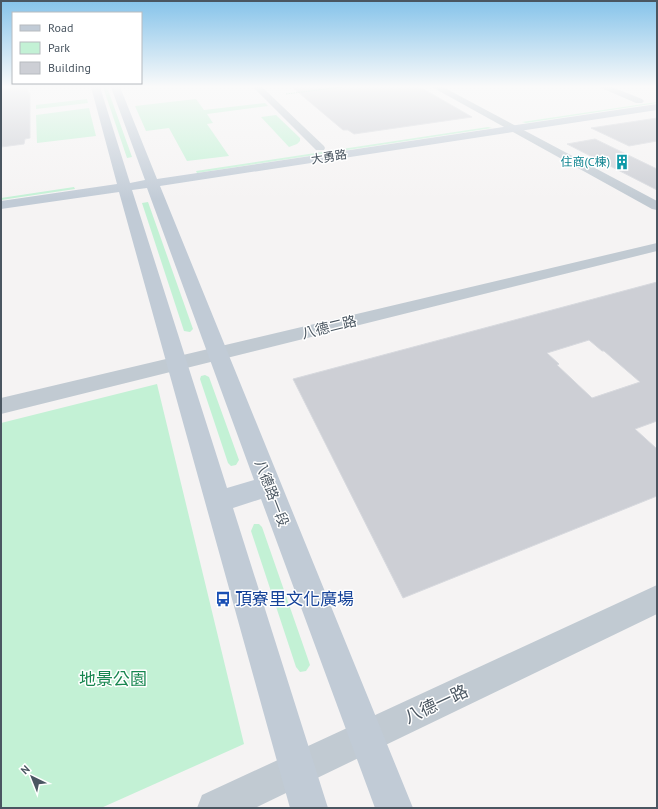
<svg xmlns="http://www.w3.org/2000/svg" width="658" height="809" font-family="'PT Sans','Noto Sans TC',sans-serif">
  <rect width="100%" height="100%" fill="#f5f3f3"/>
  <path fill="#c3f1d5" d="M103 87H107L132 157 127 158Z
    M87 99 88 103 36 109V105Z
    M196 99 204 110 265 103 268 106 207 114 213 123 207 124 229 156 187 161 169 128 146 131 135 106Z
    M657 102V103L526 123 522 122Z
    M89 108 96 136 37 143 36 115Z
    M276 115 300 138V141L297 144 289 147 261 117Z
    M488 127 492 128 197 173 196 171Z
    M74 187 75 189 1 200V198Z
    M148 202 193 329 190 332 184 331 142 203Z
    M205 375 209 377 239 460 236 465 231 466 228 463 200 379 201 376Z
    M157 384 244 744 101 808H1V423Z
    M254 524H259L262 527 309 662 310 665 306 671 300 672 296 667 251 531Z"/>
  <path fill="#cdcfd5" stroke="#d7d9de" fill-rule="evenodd" d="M19 87H28V93H30V138L25 139 24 144 1 147V89Z
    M292 87H420L472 117 354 134 348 130H343Z
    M657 118V141L629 146 591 128Z
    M595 139 657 169V190L567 144Z
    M657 282V421L635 429 657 449V496L403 598 293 379ZM589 340 602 351H604L640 382 592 398 557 365 559 364 547 353Z"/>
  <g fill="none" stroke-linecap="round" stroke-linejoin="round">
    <path stroke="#7ad0a6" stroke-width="1" stroke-dasharray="1.5 1" stroke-linecap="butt" d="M286 94 342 87"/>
    <path fill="#c1cad2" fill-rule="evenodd" d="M253 87H262L324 146 325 148 324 150H316Z
      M432 87H443L657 201V210L652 209Z
      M599 87H612L642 99 644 101 642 103H636Z
      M657 243V251L1 414V398Z
      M657 585V614L255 808H197L202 795Z"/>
    <path fill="#c1cbd6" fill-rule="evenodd" d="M91 87H100L130 183 145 180 111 87H120L157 179 657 104V110L160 186 413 808H375L261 499 233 508 328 808H290L119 192 1 209V201L117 184ZM147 188 254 480 227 488 132 190Z"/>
  </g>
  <linearGradient id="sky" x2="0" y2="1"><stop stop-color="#85c3ea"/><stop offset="0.43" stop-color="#fafafa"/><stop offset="1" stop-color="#fafafa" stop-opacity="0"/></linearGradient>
  <rect width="658" height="201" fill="url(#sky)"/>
  <defs>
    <g id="building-bare" transform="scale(1.2)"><path d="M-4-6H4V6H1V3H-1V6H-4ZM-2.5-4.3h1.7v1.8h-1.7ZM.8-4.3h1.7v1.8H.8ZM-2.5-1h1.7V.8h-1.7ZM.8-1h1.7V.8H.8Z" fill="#0f9aa8" stroke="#fff" stroke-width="2.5" paint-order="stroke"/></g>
    <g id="bus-bare" transform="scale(1.2)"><path d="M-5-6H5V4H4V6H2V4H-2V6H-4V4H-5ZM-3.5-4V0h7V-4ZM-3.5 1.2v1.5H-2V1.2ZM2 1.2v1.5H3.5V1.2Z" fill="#1a4fb4" stroke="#fff" stroke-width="2.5" paint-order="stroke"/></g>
  </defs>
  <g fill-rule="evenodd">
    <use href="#building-bare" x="622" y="162"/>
    <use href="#bus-bare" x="223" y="599"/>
  </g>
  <g text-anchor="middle" stroke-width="3" stroke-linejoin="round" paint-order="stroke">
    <g font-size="12" fill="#4a5661" stroke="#fff">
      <text transform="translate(329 157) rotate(-9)" y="4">大勇路</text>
    </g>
    <g font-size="12" fill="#0d838f" stroke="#fff" text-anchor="end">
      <text x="610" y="166">住商(C棟)</text>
    </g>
    <g font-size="14" fill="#4a5661" stroke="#fff">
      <text transform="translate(329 327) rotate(-14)" y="5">八德二路</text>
      <text transform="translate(272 493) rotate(69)" y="5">八德路一段</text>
    </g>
    <g font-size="17" fill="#164399" stroke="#fff" text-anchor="start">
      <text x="235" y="605">頂寮里文化廣場</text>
    </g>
    <g font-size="17" fill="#17864f" stroke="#fff">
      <text x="113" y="685">地景公園</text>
    </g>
    <g font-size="17" fill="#4a5661" stroke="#fff">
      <text transform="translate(436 704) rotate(-25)" y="6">八德一路</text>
    </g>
  </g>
  <rect width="658" height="809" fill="none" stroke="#4a5661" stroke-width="4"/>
  <rect x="12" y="12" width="130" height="72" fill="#ffffff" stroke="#b7bbc0"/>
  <rect x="20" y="25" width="20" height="6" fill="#c1cbd6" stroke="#b7bbc0"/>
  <text x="48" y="32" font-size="12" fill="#4a5661">Road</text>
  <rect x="20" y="42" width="20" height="12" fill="#c3f1d5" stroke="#b7bbc0"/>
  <text x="48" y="52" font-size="12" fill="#4a5661">Park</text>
  <rect x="20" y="62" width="20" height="12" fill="#cdcfd5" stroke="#b7bbc0"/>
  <text x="48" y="72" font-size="12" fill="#4a5661">Building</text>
  <g transform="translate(32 777) rotate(317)" stroke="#ffffff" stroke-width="3" paint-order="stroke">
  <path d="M0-3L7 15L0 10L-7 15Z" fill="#4a5661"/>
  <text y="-6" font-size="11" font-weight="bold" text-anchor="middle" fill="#4a5661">N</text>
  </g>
</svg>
